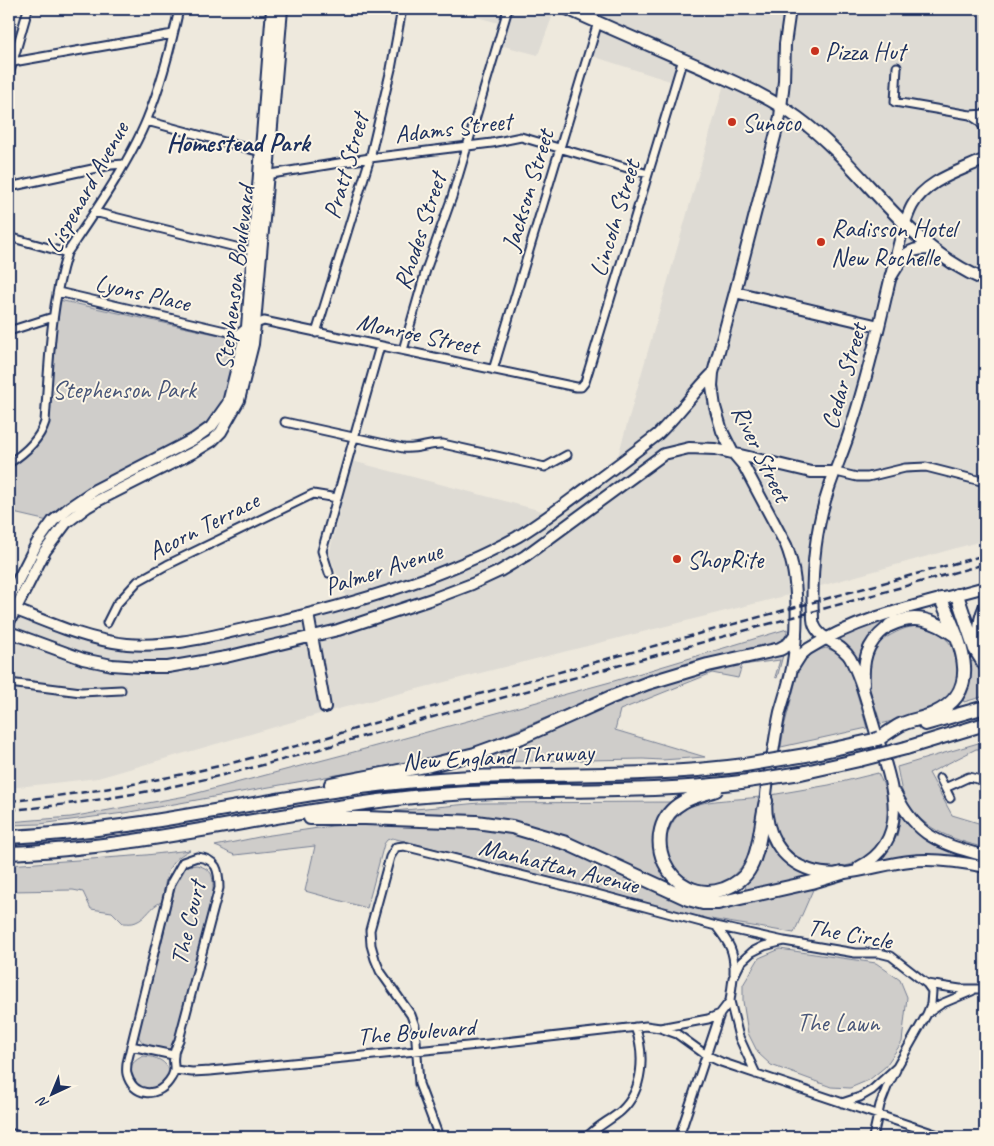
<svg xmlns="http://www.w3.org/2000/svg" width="994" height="1146" font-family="Caveat,sans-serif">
  <rect width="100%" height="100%" fill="#eee9dd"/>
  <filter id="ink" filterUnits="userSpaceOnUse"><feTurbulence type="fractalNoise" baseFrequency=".02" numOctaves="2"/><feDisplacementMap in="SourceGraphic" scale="10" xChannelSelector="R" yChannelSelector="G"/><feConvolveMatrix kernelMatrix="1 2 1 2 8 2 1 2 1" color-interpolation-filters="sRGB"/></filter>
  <g filter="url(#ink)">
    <path fill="#dedbd4" d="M454 9H555L538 55 500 45 506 25 455 11Z
      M574 9H985V540L785 596 330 711 98 778 9 788V606L89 635 133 642 185 639 347 600 329 554 352 461 546 512 616 463 726 77 682 57 673 82 592 56 602 22Z"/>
    <path fill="#cfcdca" stroke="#757e94" d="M59 300 242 340 227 396 207 425 187 439 48 521 9 512V465C27 453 38 447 48 426Z
      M892 618 866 644 860 659 842 643 840 638 859 629Z
      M918 626C925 628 934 630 940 634 966 653 966 686 939 705 926 715 898 719 881 724 871 694 854 656 889 636 900 630 906 627 918 626Z
      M787 629C787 637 783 640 776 644L615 689 478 746 437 757 124 813 40 824 9 825V822L71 817 186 796 350 753 614 681Z
      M826 648 836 652 849 666 867 728 781 747 784 727 800 665C807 655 814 651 826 648Z
      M783 655 777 678 775 677 780 660 742 665 738 678 712 673 620 710 615 730 705 757 662 760 643 759 476 762 475 758 534 738 631 696 671 681 728 666Z
      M974 661 985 679V696L964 702 962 697 970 678 969 662Z
      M985 741V749H976L929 773 952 815 985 825V848C952 839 918 829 903 794 900 786 899 776 897 767Z
      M878 773C881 780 885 787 887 794 890 804 889 815 887 824 874 883 791 880 773 826 770 817 771 804 771 795L829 785Z
      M759 797C756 819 755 844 743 864 738 873 721 887 710 887 706 887 702 885 699 884 675 876 658 852 670 828 673 821 678 814 684 810 700 799 739 800 759 797Z
      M677 802 655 833 682 892C620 862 556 825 487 817 457 813 425 815 395 815L394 811 479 803Z
      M901 815C925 841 934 846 968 857V860C937 854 914 857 883 862L882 860 897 836Z
      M384 823 459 826 505 831 546 841 691 907 710 910 758 901 815 885 794 933 716 920 677 912 604 891 392 838 387 840 384 844 367 908 305 891 315 846 235 855C227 853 222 848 215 846L264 836 332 826Z
      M765 838C777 857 786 866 807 876L805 879 746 891 745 885 761 862Z
      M190 850C164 863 167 877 162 902 151 905 147 918 136 922 132 924 127 923 123 923L112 912 91 909 83 892 73 890 9 891V865L146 855Z
      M197 865C214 870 213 876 213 892L175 1043 172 1048C161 1054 140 1046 138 1034L178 876 188 866Z
      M780 949 876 963 900 980 907 997 902 1042 885 1067 869 1080 850 1088 831 1087 771 1065 758 1053 748 1033 743 1001V985L759 958Z
      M144 1056C156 1057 166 1060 170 1073 149 1111 109 1069 144 1056Z"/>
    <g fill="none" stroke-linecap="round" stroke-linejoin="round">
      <g stroke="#1b2f5e" stroke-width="11">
        <path id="street" d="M13 62 173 34
          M897 67 895 102 970 115 985 114
          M9 75 28 9
          M970 115 979 121 985 129
          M147 121 265 153
          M265 175 370 158 492 143 521 137 648 174
          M9 187 111 165 124 164
          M94 212 256 252
          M9 237 67 253
          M58 292 238 334 247 327 264 321 576 387H581L585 382 683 59
          M9 331 53 317
          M316 333 370 158 391 69 402 9
          M403 350 426 270 452 197 508 9
          M493 370 598 22
          M285 422 403 448C417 450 429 443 443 444L545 467 567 455
          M9 463C25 453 39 441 45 422 49 366 50 307 67 253 94 213 129 163 147 119 162 83 171 46 179 9
          M836 472 857 477H868L905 468 926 467 985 482
          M329 573 322 551 380 346
          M107 623 116 605 138 581 167 565 313 494 337 498
          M9 683 81 692 121 690
          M940 778 950 798
          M945 788 969 777 985 781
          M197 857C217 859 219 870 219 888L179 1040C177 1044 174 1050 174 1055 172 1066 178 1069 169 1081 157 1098 133 1097 127 1074 126 1071 127 1066 127 1063L171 883 183 862Z
          M716 926C729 943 735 951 734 973
          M927 984 960 989H985
          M928 1013 941 1004 972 991
          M660 1028 708 1019 720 1014
          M131 1046 173 1055
          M175 1070 192 1072 210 1071 488 1044 646 1026 660 1028 677 1034 706 1055 721 1062 944 1137
          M756 1074 739 1037 730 1001 733 978 741 962 752 952 764 946 784 941 855 953H879L891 956 927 984 932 991 931 1004 927 1014 897 1067 872 1090 860 1097 842 1103
          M9 1133 24 1137
          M439 1137 419 1084 415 1026 411 1015 380 971 375 959 371 945 370 930 390 857 396 847 404 846 593 893 716 926 784 941
          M587 1137C597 1126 611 1120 621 1111 644 1090 645 1053 635 1027
          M679 1137 720 1014 730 1001
          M873 1137 880 1105 887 1087 896 1070"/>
      </g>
      <g stroke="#1b2f5e" stroke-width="14">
        <path id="secondary" d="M790 9 785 44 784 81 780 117 735 292 713 373 712 386 715 407 722 431 733 453 744 466 786 545C800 578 798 634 792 668 789 683 784 698 780 712 776 730 774 747 771 765 769 777 765 790 766 802 766 832 779 860 810 870 842 881 878 864 910 861 936 858 961 862 985 867
          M735 292 879 326
          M9 598 37 543 53 521 70 507 95 490 194 439 211 427 228 403 247 327 272 9
          M9 607C47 622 86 640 127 644 170 648 216 635 257 626 343 607 440 580 517 537 542 522 565 504 588 487 611 470 634 453 657 435 677 416 693 393 713 373
          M308 614 325 707
          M9 622 45 551 66 523 87 507 99 500 194 452 212 441 221 432 239 400 253 344 255 324 282 9
          M9 632 83 659 112 665 140 667H168L226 657 338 630 435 598 472 584 500 571 525 556 664 454 689 448 715 449 811 472H836
          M794 666 801 655 808 649C862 615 925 604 985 587
          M864 684C862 653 870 638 896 621
          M896 794C917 838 942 844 985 856
          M859 867C916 838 889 776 875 730 868 707 862 680 850 658 841 642 814 639 813 619 811 576 815 529 829 488 836 467 845 448 851 427 860 401 867 373 874 346 882 316 888 286 896 256 900 240 904 221 912 206 926 180 961 171 985 159"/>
      </g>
      <g stroke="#1b2f5e" stroke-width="15">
        <path id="primary" d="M568 9C614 30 661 50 707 70 738 84 770 97 798 118 866 168 903 246 985 280
          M891 276C902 258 907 247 930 249"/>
      </g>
      <g stroke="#1b2f5e" stroke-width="16">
        <path id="highway" d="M957 595 975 649 985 665
          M890 625C914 613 935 620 956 636
          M984 654C979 638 978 623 985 608
          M925 724 985 707
          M880 738C886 734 893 729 900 725 910 720 922 719 933 714 987 690 958 639 941 599
          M906 748 985 724
          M806 755 874 740
          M801 773 859 760
          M331 784 430 765 475 754 522 737 609 698 648 683 708 665 780 649 789 644 795 636
          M716 790C705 794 693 796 683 802 634 829 669 908 724 889 734 885 745 878 750 868 760 850 761 821 766 801
          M310 818H365L476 822 512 827 566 843 688 899 703 903H718L812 882 842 873
          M9 837C143 831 272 795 405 782 518 770 632 780 745 765
          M9 853C145 848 277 811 413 797 522 786 632 796 741 782"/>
      </g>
      <use href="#street" stroke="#fcf5e5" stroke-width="7"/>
      <use href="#secondary" stroke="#fcf5e5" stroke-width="10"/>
      <use href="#primary" stroke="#fcf5e5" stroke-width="11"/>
      <use href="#highway" stroke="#fcf5e5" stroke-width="12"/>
      <path stroke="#1b2f5e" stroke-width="2.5" stroke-dasharray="8 4" stroke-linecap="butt" d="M9 801C134 790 255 760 374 723L985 555
        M9 810C127 801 243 773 357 738L985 564"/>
      <g stroke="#1b2f5e" stroke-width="16" stroke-linecap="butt">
        <path id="highway-bridge" d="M874 740 880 738
          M859 760 906 748
          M745 765 806 755
          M741 782 801 773"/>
      </g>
      <use href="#highway-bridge" stroke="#fcf5e5" stroke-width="12"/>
    </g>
  </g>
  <g fill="#c8321e" stroke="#fcf5e5" stroke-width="2">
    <circle cx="815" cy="51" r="5"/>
    <circle cx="732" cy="122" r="5"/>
    <circle cx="821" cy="242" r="5"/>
    <circle cx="677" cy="559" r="5"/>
  </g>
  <g text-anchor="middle" stroke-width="4" stroke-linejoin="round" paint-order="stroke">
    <g font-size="25" fill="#1b2f5e" stroke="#fcf5e5" text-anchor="start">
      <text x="825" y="60">Pizza Hut</text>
      <text x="742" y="131">Sunoco</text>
      <text x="831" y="237">Radisson Hotel<tspan x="831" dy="29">New Rochelle</tspan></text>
      <text x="687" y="568">ShopRite</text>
    </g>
    <g font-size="25" fill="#1b2f5e" stroke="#fcf5e5">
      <text transform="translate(453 127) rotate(-7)" y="9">Adams Street</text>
      <text transform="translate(345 166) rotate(-74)" y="9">Pratt Street</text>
      <text transform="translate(86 187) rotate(-61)" y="9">Lispenard Avenue</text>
      <text transform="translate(527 190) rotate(-73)" y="9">Jackson Street</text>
      <text transform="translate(614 218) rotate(-73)" y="9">Lincoln Street</text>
      <text transform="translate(419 231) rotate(-72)" y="9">Rhodes Street</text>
      <text transform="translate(234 278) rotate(-83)" y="9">Stephenson Boulevard</text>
      <text transform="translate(143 292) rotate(13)" y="9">Lyons Place</text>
      <text transform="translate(418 333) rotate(12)" y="9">Monroe Street</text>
      <text transform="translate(843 376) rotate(-74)" y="9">Cedar Street</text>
      <text transform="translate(762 453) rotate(64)" y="9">River Street</text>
      <text transform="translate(203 525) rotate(-27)" y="9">Acorn Terrace</text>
      <text transform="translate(383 568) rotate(-18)" y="9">Palmer Avenue</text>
      <text transform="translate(498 756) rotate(-3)" y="9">New England Thruway</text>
      <text transform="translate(559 865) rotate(14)" y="9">Manhattan Avenue</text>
      <text transform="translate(187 923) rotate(-77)" y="9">The Court</text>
      <text transform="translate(850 933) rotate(10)" y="9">The Circle</text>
      <text transform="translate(416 1031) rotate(-5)" y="9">The Boulevard</text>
    </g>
    <g font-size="25" fill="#485679" stroke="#fcf5e5">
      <text x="124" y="398">Stephenson Park</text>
      <text x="838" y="1031">The Lawn</text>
    </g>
    <g font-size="26" font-weight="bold" fill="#1b2f5e" stroke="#fcf5e5">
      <text x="238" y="151">Homestead Park</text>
    </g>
  </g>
  <rect width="994" height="1146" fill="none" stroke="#fcf5e5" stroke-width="30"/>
  <rect x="15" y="15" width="964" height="1116" fill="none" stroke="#1b2f5e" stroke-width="2" filter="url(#ink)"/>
  <g transform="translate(52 1094) rotate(224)" stroke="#fcf5e5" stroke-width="4" paint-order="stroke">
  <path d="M0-4L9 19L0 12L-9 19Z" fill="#1b2f5e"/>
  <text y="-8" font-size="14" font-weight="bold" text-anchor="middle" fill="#1b2f5e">N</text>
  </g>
</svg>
